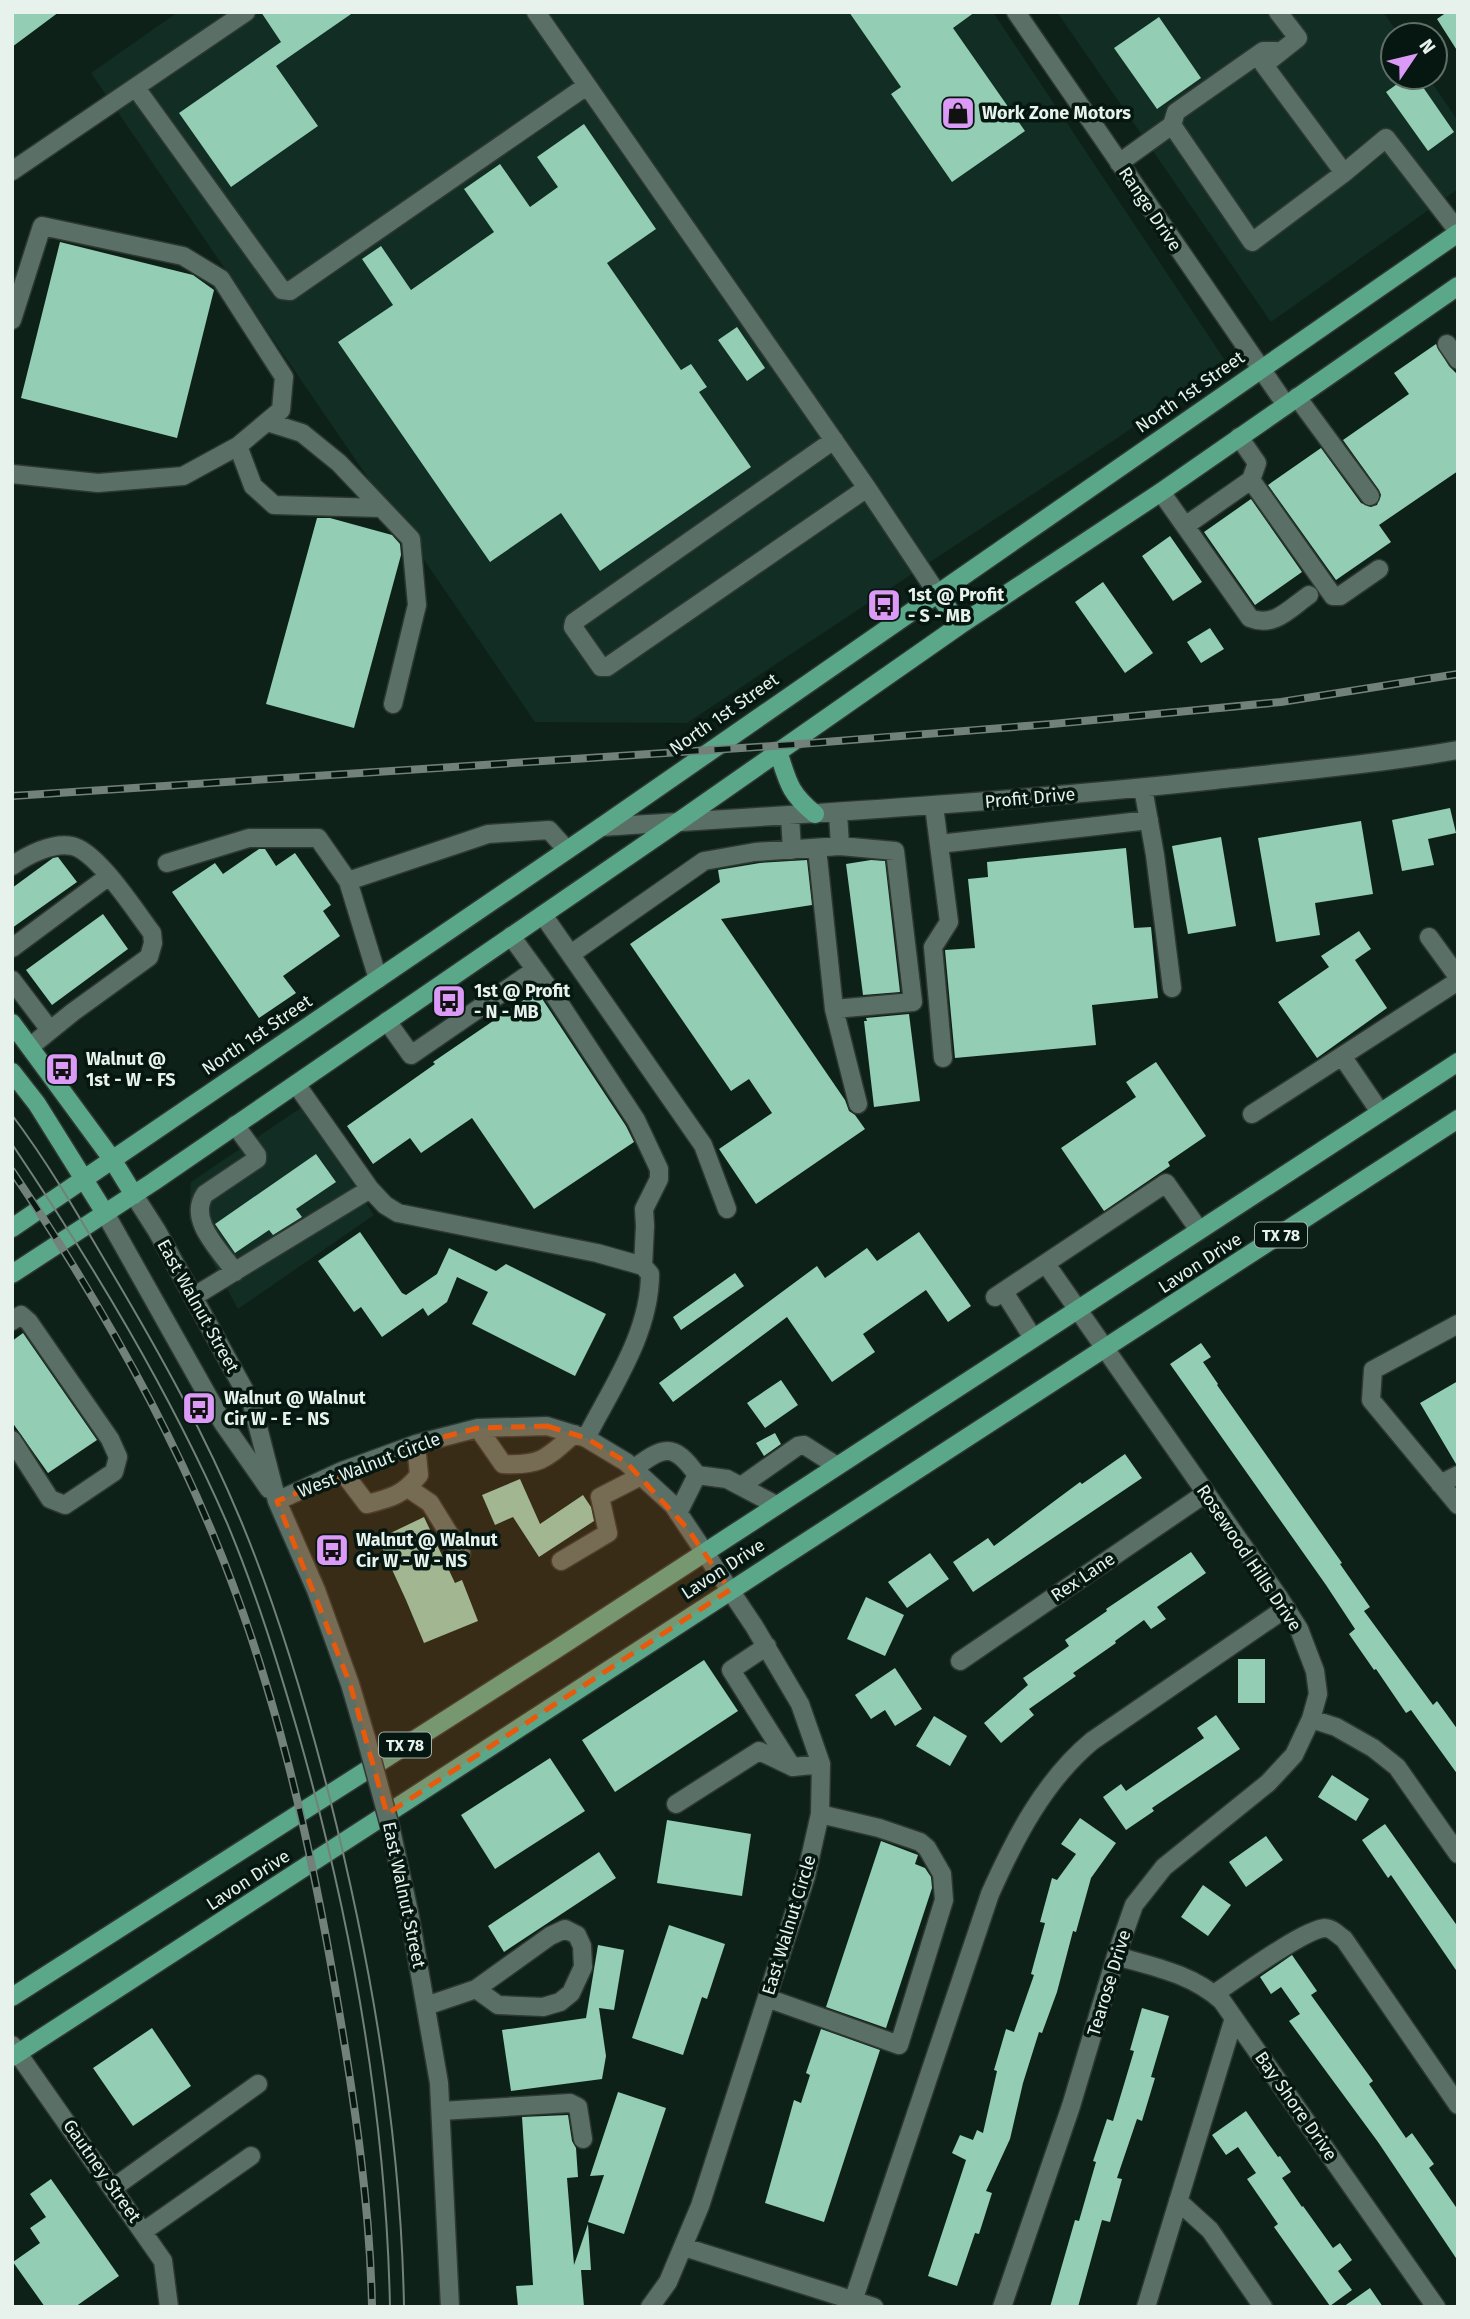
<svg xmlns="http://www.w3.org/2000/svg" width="1470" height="2319" font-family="'Fira Sans',sans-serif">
  <rect width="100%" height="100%" fill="#0e2119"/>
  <path fill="#122d23" d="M178 12H993L1226 362 1116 439 687 723 535 722 91 73Z
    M1057 12H1383L1399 35H1393V77H1428L1458 121V189L1271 322Z
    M302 1107 374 1215 238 1309 189 1219 191 1182Z"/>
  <path fill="#92cdb4" d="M12 12H59L12 47Z
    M261 12H354L276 66 318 126 231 187 179 113 281 42Z
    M849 12H975L953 28 1025 131 952 182 891 94 901 87Z
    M1447 12H1458V52L1437 19Z
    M1159 17 1201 78 1157 109 1114 48Z
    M1407 77H1416L1454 132 1428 151 1386 92Z
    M584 124 656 229 607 263 681 370 691 364 707 387 699 392 751 467 600 571 561 513 490 562 338 342 393 305 362 259 381 246 411 290 494 232 464 189 500 164 530 207 558 187 537 157Z
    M60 242 193 275 214 290 177 438 21 398Z
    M737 327 765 368 747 381 718 340Z
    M1436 344 1449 366 1458 375V471L1379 525 1391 542 1336 580 1268 485 1321 448 1361 503 1371 507 1377 505 1381 495 1379 490 1343 440 1409 394 1394 373Z
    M1251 499 1302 572 1255 605 1204 532Z
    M317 518H330L392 535 400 544 401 555 354 728 266 704Z
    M1170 536 1202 582 1173 601 1142 556Z
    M1103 582 1153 653 1125 673 1075 602Z
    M1210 628 1224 649 1201 663 1187 642Z
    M1450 808 1456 833 1428 839 1434 865 1402 871 1392 820Z
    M1361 821 1373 894 1315 903 1320 935 1276 942 1258 838Z
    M1221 837 1236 926 1188 934 1172 846Z
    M1126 848 1134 928 1151 927 1158 998 1092 1005 1096 1045 955 1058 945 950 975 948 968 879 988 877 987 862Z
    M259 849H265L276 866 295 853 331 905 323 911 340 936 283 976 296 993 259 1018 172 892 215 863 223 874Z
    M58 857 77 882 12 928V888L53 858Z
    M807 860 812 905 721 919 845 1100 849 1111 855 1115 865 1129 756 1204 719 1149 772 1113 749 1079 731 1091 630 944 720 882 718 870 760 863Z
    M871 860 885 861 900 992 863 995 846 864Z
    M103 914 128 949 52 1005 26 970Z
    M1359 931 1371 949 1355 960 1387 1008 1317 1058 1278 1002 1329 967 1321 956Z
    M537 991 626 1126 634 1142 534 1209 472 1118 421 1153 410 1138 373 1164 347 1126 435 1064 433 1062Z
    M909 1014 920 1101 874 1107 864 1021H867L866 1018Z
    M1156 1062 1206 1136 1168 1162 1170 1166 1104 1211 1061 1148 1136 1097 1126 1082Z
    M316 1154 336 1182 296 1209 302 1217 273 1235 269 1230 235 1253 215 1224Z
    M360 1232 402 1293 406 1295 437 1274 449 1248 496 1271 506 1264 606 1314 575 1376 472 1324 488 1292 457 1277 447 1302 428 1316 423 1308 382 1337 361 1307 354 1312 318 1261Z
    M919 1232 971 1306 948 1322 926 1290 863 1334 875 1352 832 1382 787 1317 673 1402 659 1383 817 1266 825 1278 867 1248 877 1261Z
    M735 1273 744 1286 681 1330 673 1317Z
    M23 1333 97 1440 48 1473 12 1422V1341Z
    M1201 1343 1211 1357 1203 1362 1218 1384 1217 1385 1342 1563 1340 1564 1370 1607 1364 1611 1433 1705 1437 1701 1458 1730V1775L1411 1710 1406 1713 1376 1669 1374 1670 1349 1634 1355 1629 1326 1585 1170 1364Z
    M781 1380 798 1405 765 1428 747 1403Z
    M1458 1381V1464H1456L1420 1403Z
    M775 1433 781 1444 764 1456 756 1443Z
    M1125 1454 1142 1478 973 1592 953 1562 988 1538 994 1546 1080 1482 1082 1484Z
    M520 1479 540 1524 583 1495 591 1507 594 1521 539 1557 513 1517 495 1525 482 1495Z
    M424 1517 455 1583 462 1580 478 1621 424 1643 406 1600 378 1539Z
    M1191 1552 1206 1573 1157 1607 1166 1619 1151 1629 1144 1620 1115 1641 1116 1643 1073 1673 1076 1676 1029 1709 1034 1715 1001 1743 984 1723 1028 1685 1023 1678 1069 1646 1065 1640 1107 1611 1106 1609Z
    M930 1553 949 1579 907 1608 888 1582Z
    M866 1597 904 1615 885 1656 847 1639Z
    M1238 1659H1265V1703H1238Z
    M704 1660 738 1711 615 1792 582 1740Z
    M895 1668 922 1709 895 1726 885 1710 871 1719 855 1695Z
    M1216 1715 1240 1749 1152 1808 1154 1811 1126 1830 1103 1797 1121 1784 1126 1791 1204 1738 1197 1728Z
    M934 1716 967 1736 950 1766 916 1746Z
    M550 1758 585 1811 495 1869 461 1815Z
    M1332 1775 1369 1799 1356 1821 1318 1797Z
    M1080 1818 1116 1843 1091 1878 1076 1932 1073 1931 1057 1992 1042 2033 1039 2032 1023 2083 1010 2139 986 2191 992 2193 979 2234 975 2233 957 2286 928 2276 966 2160 952 2153 960 2135 973 2140 977 2130 983 2133 997 2071 994 2070 1006 2029 1014 2032 1034 1975 1031 1974 1045 1923 1040 1922 1052 1878 1057 1880 1076 1854 1061 1844Z
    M667 1820 751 1834 742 1896 657 1883Z
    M1385 1824 1458 1927V1973L1391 1875 1388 1878 1362 1840Z
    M1266 1836 1283 1860 1246 1887 1229 1862Z
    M881 1841 918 1855 915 1864 925 1868 931 1877 932 1888 886 2028 826 2007Z
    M599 1852 616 1878 504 1952 488 1926Z
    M1203 1885 1231 1905 1208 1936 1181 1917Z
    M669 1925 725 1944 707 1999 702 1997 683 2055 632 2038Z
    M598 1945 624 1950 614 2010 599 2008 606 2056 602 2079 511 2091 502 2030 586 2018Z
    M1292 1955 1317 1991 1311 1995 1373 2081 1369 2084 1406 2138 1412 2133 1434 2164 1429 2168 1458 2210V2261L1378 2142 1289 2021 1300 2014 1281 1987 1271 1994 1260 1977Z
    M1142 2008 1169 2016 1151 2077 1155 2078 1142 2121 1137 2119 1117 2178 1122 2179 1110 2222 1102 2220 1078 2307H1050L1075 2220 1079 2221 1096 2162 1093 2161 1107 2119 1113 2121 1134 2051 1130 2050Z
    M152 2028 191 2086 133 2126 93 2068Z
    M821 2029 880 2050 824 2222 765 2203 794 2100 801 2103 810 2075 806 2073Z
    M618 2092 666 2108 624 2234 588 2222 604 2175 590 2176Z
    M1246 2111 1278 2157 1280 2156 1291 2172 1282 2178 1302 2207 1303 2206 1333 2248 1340 2243 1352 2260 1338 2271 1352 2290 1330 2306 1274 2227 1278 2224 1247 2179 1256 2173 1238 2147 1226 2155 1212 2135Z
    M568 2115 572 2141 576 2148 578 2177 567 2178 574 2265 588 2224 591 2270H581L584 2307H518L516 2286 533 2285 522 2117Z
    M51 2179 119 2276 75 2307H45L13 2262 40 2243 30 2228 46 2217 30 2194Z
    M1370 2288 1383 2307H1343Z"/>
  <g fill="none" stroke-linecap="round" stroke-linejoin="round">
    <g stroke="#2e3833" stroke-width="21">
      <path id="minor" d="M536 12 867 488 937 593
        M1016 12 1286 405
        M1278 12 1298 38 1264 65 1344 173 1386 138 1458 231
        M136 88 282 290 290 291 585 87
        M1172 125 1176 112 1263 51H1276
        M1119 163 1172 125 1252 242 1344 173
        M12 171 246 12
        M12 320 42 226 183 256 221 279 284 377 281 410 238 446 183 476 98 483 12 474
        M1447 344 1458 360
        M1297 397 1370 496
        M267 422 302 433 339 463 411 539 417 605 393 704
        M1239 437 1257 463 1251 480 1333 596H1340L1379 569
        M834 440 574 622 573 627 601 667H607L867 488
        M238 446 253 486 274 505 381 508
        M1161 492 1250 618C1274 628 1289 609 1309 595
        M1185 526 1251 480
        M1143 788 1155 855 1172 988
        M934 806 949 922 933 947 943 1058
        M838 812 840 846
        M790 816 792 850
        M601 827C806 814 1011 802 1215 780 1296 771 1378 764 1458 750
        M939 844 1149 820
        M817 848 834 1009 858 1104
        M167 863 249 838H318L348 881
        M12 866C27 855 53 842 72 846 97 851 136 912 152 933L153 943 149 957 73 1012 31 1046
        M543 915 703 1145 727 1209
        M511 936 556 998 636 1120 659 1169V1179L644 1209 645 1226 643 1266
        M1429 937 1458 977
        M12 948 109 876
        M571 954 704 861 755 852 840 846 895 851 913 1002 834 1009
        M378 979 348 881 488 834 549 830 567 850
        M12 980 50 1030
        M387 1021 411 1055 535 970
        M1342 1056 1458 981
        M296 1084 370 1189 385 1205 398 1213 597 1253 643 1266 650 1274C650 1333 612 1387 586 1438
        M1252 1114 1342 1056 1380 1112
        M134 1195 157 1231 252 1404 277 1501 316 1590 350 1684 366 1738
        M105 1213 223 1423 269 1489
        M235 1272C220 1250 187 1220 205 1194L257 1159V1155L235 1125
        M1004 1292 1033 1338
        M193 1297 370 1189
        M995 1297 1166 1183 1199 1230
        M12 1321 21 1315 29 1322 110 1439 118 1457 114 1472 65 1505 50 1499 12 1440
        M1458 1324 1373 1370 1371 1400 1458 1505
        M478 1428 503 1464C541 1466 547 1458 574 1434
        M633 1469C663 1447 673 1441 697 1475L678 1513
        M342 1471 367 1504C391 1498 403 1495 419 1475L416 1444
        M697 1475 727 1479 776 1505
        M1440 1484 1458 1475
        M741 1486 798 1446 804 1445 837 1466
        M408 1488 430 1503 461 1553
        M277 1501 342 1471 416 1444 478 1428 547 1426 586 1438 626 1462 673 1505 754 1626 800 1704 821 1764 820 1814 806 1876 700 2206 668 2282 650 2307
        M561 1561 608 1533 600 1497 641 1476
        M767 1646 731 1670 792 1767
        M960 1661 1206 1493
        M1311 1719 1336 1727 1373 1748 1397 1767 1458 1854
        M676 1804 759 1751 793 1767 821 1764
        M391 1830 409 1912 439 2083 450 2307
        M1116 1956C1155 1967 1192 1974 1222 2001L1436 2307
        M1214 1994C1235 1980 1304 1929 1325 1928 1332 1928 1338 1935 1344 1939L1458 2105
        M767 1998 899 2045 944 1900 942 1874 927 1848 920 1842 879 1828 820 1814
        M426 2006 476 1989 550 1936 565 1929 577 1935 582 1946 583 1967 571 1993 560 2002 543 2007 498 2005 476 1989
        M12 2045 163 2261 169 2307
        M441 2111 570 2103 578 2107 583 2139
        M113 2188 258 2084
        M1178 2201 1210 2230 1263 2307
        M144 2231 251 2156
        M684 2247 874 2307
        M851 2307 990 1894C1015 1838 1044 1781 1092 1741L1286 1608
        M1002 2307 1071 2106 1116 1956 1134 1905 1164 1867 1268 1783 1294 1755 1311 1719 1318 1694 1315 1671 1299 1629 1280 1599 1046 1264
        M1146 2307 1234 2018"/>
    </g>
    <g stroke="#2e3833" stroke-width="21">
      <path id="major" d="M937 593 960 625
        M778 751C788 782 789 793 815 814
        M12 1023 112 1159 134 1195
        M12 1072 37 1104 105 1213
        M12 1228 601 827 1458 233
        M12 1274 153 1182 678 822 960 625 1161 492 1458 286
        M12 1997 555 1650 1458 1062
        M12 2057 1458 1119"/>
    </g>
    <use href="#minor" stroke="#5a7066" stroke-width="18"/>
    <use href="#major" stroke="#5ba78a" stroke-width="18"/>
    <path stroke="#72817a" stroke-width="2" d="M12 1115C49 1164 80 1218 111 1271 159 1352 205 1434 241 1521 278 1610 305 1702 329 1795 371 1961 401 2135 404 2307
      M12 1144C93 1265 169 1390 227 1523 256 1592 278 1664 299 1736 351 1919 386 2116 390 2307"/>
    <g stroke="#72817a" stroke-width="8">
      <path id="rail" d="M12 796 787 745 1052 724 1281 702 1458 674
        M12 1171C89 1285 159 1405 212 1532 275 1683 311 1844 338 2005 355 2105 370 2206 372 2307"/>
    </g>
    <use href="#rail" stroke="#051710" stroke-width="5" stroke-dasharray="16" stroke-linecap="butt"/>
    <g stroke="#2e3833" stroke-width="21" stroke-linecap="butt">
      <path id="minor-bridge" d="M366 1738 391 1830"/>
    </g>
    <use href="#minor-bridge" stroke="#5a7066" stroke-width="18"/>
  </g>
  <path fill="#e8590c" fill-opacity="0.2" stroke="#e8590c" stroke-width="5" stroke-dasharray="14 9" stroke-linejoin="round" d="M547 1426 586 1438 626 1462 687 1528 730 1590 387 1814 350 1684 277 1501 416 1444 478 1428Z"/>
  <defs>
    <g id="shop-square" transform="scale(1.75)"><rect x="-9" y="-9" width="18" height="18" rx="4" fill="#db9af6" stroke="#051710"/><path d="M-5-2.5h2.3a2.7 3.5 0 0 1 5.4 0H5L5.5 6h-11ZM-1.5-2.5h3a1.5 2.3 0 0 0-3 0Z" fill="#111"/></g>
    <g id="bus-square" transform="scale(1.75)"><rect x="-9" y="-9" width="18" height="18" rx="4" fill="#db9af6" stroke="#051710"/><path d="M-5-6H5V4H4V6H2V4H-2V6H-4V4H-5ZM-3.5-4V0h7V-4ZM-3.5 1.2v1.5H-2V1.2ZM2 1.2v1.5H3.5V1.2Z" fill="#111"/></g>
  </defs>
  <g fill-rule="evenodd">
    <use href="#shop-square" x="958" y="113"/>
    <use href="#bus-square" x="884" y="605"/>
    <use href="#bus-square" x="449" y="1001"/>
    <use href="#bus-square" x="62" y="1069"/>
    <use href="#bus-square" x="199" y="1408"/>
    <use href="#bus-square" x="332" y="1550"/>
  </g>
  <g text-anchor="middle" stroke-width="7" stroke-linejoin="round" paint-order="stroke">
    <g fill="#051710" stroke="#a3b0ab" stroke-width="2">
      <rect x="1255" y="1222.5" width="52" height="25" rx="5"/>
      <rect x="379" y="1732.5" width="52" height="25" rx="5"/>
    </g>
    <g font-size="16" font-weight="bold" fill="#e7f2ed">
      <text x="1281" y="1241">TX 78</text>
      <text x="405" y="1751">TX 78</text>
    </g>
    <g font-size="18" font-weight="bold" fill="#e7f2ed" stroke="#051710" text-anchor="start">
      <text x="982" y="119">Work Zone Motors</text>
      <text x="908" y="601">1st @ Profit<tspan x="908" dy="21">- S - MB</tspan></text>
      <text x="474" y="997">1st @ Profit<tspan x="474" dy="21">- N - MB</tspan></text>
      <text x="86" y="1065">Walnut @<tspan x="86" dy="21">1st - W - FS</tspan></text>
      <text x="224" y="1404">Walnut @ Walnut<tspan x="224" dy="21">Cir W - E - NS</tspan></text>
      <text x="356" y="1546">Walnut @ Walnut<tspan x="356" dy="21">Cir W - W - NS</tspan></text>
    </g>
    <g font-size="18" fill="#e7f2ed" stroke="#051710">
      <text transform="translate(1150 209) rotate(56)" y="6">Range Drive</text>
      <text transform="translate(1190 392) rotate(-35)" y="6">North 1st Street</text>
      <text transform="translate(724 714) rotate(-35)" y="6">North 1st Street</text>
      <text transform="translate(1030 798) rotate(-5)" y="6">Profit Drive</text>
      <text transform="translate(257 1035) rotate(-34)" y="6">North 1st Street</text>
      <text transform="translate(1200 1263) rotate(-33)" y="6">Lavon Drive</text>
      <text transform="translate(198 1306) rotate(61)" y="6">East Walnut Street</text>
      <text transform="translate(369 1465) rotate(-21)" y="6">West Walnut Circle</text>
      <text transform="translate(1249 1558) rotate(56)" y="6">Rosewood Hills Drive</text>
      <text transform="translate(723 1569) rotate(-33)" y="6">Lavon Drive</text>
      <text transform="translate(1083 1577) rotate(-34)" y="6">Rex Lane</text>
      <text transform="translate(248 1880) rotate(-33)" y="6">Lavon Drive</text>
      <text transform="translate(404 1895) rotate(78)" y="6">East Walnut Street</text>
      <text transform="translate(789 1925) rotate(-73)" y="6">East Walnut Circle</text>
      <text transform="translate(1109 1983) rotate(-73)" y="6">Tearose Drive</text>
      <text transform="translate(1296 2106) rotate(55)" y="6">Bay Shore Drive</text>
      <text transform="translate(102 2171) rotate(55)" y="6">Gautney Street</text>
    </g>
  </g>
  <rect width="1470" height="2319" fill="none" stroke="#e7f2ed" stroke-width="28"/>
  <g transform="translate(1414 56) rotate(55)"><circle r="33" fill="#051710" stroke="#5f6f68" stroke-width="2"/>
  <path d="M0-5L12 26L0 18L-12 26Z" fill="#db9af6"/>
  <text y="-10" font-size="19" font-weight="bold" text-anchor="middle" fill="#e7f2ed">N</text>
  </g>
</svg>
